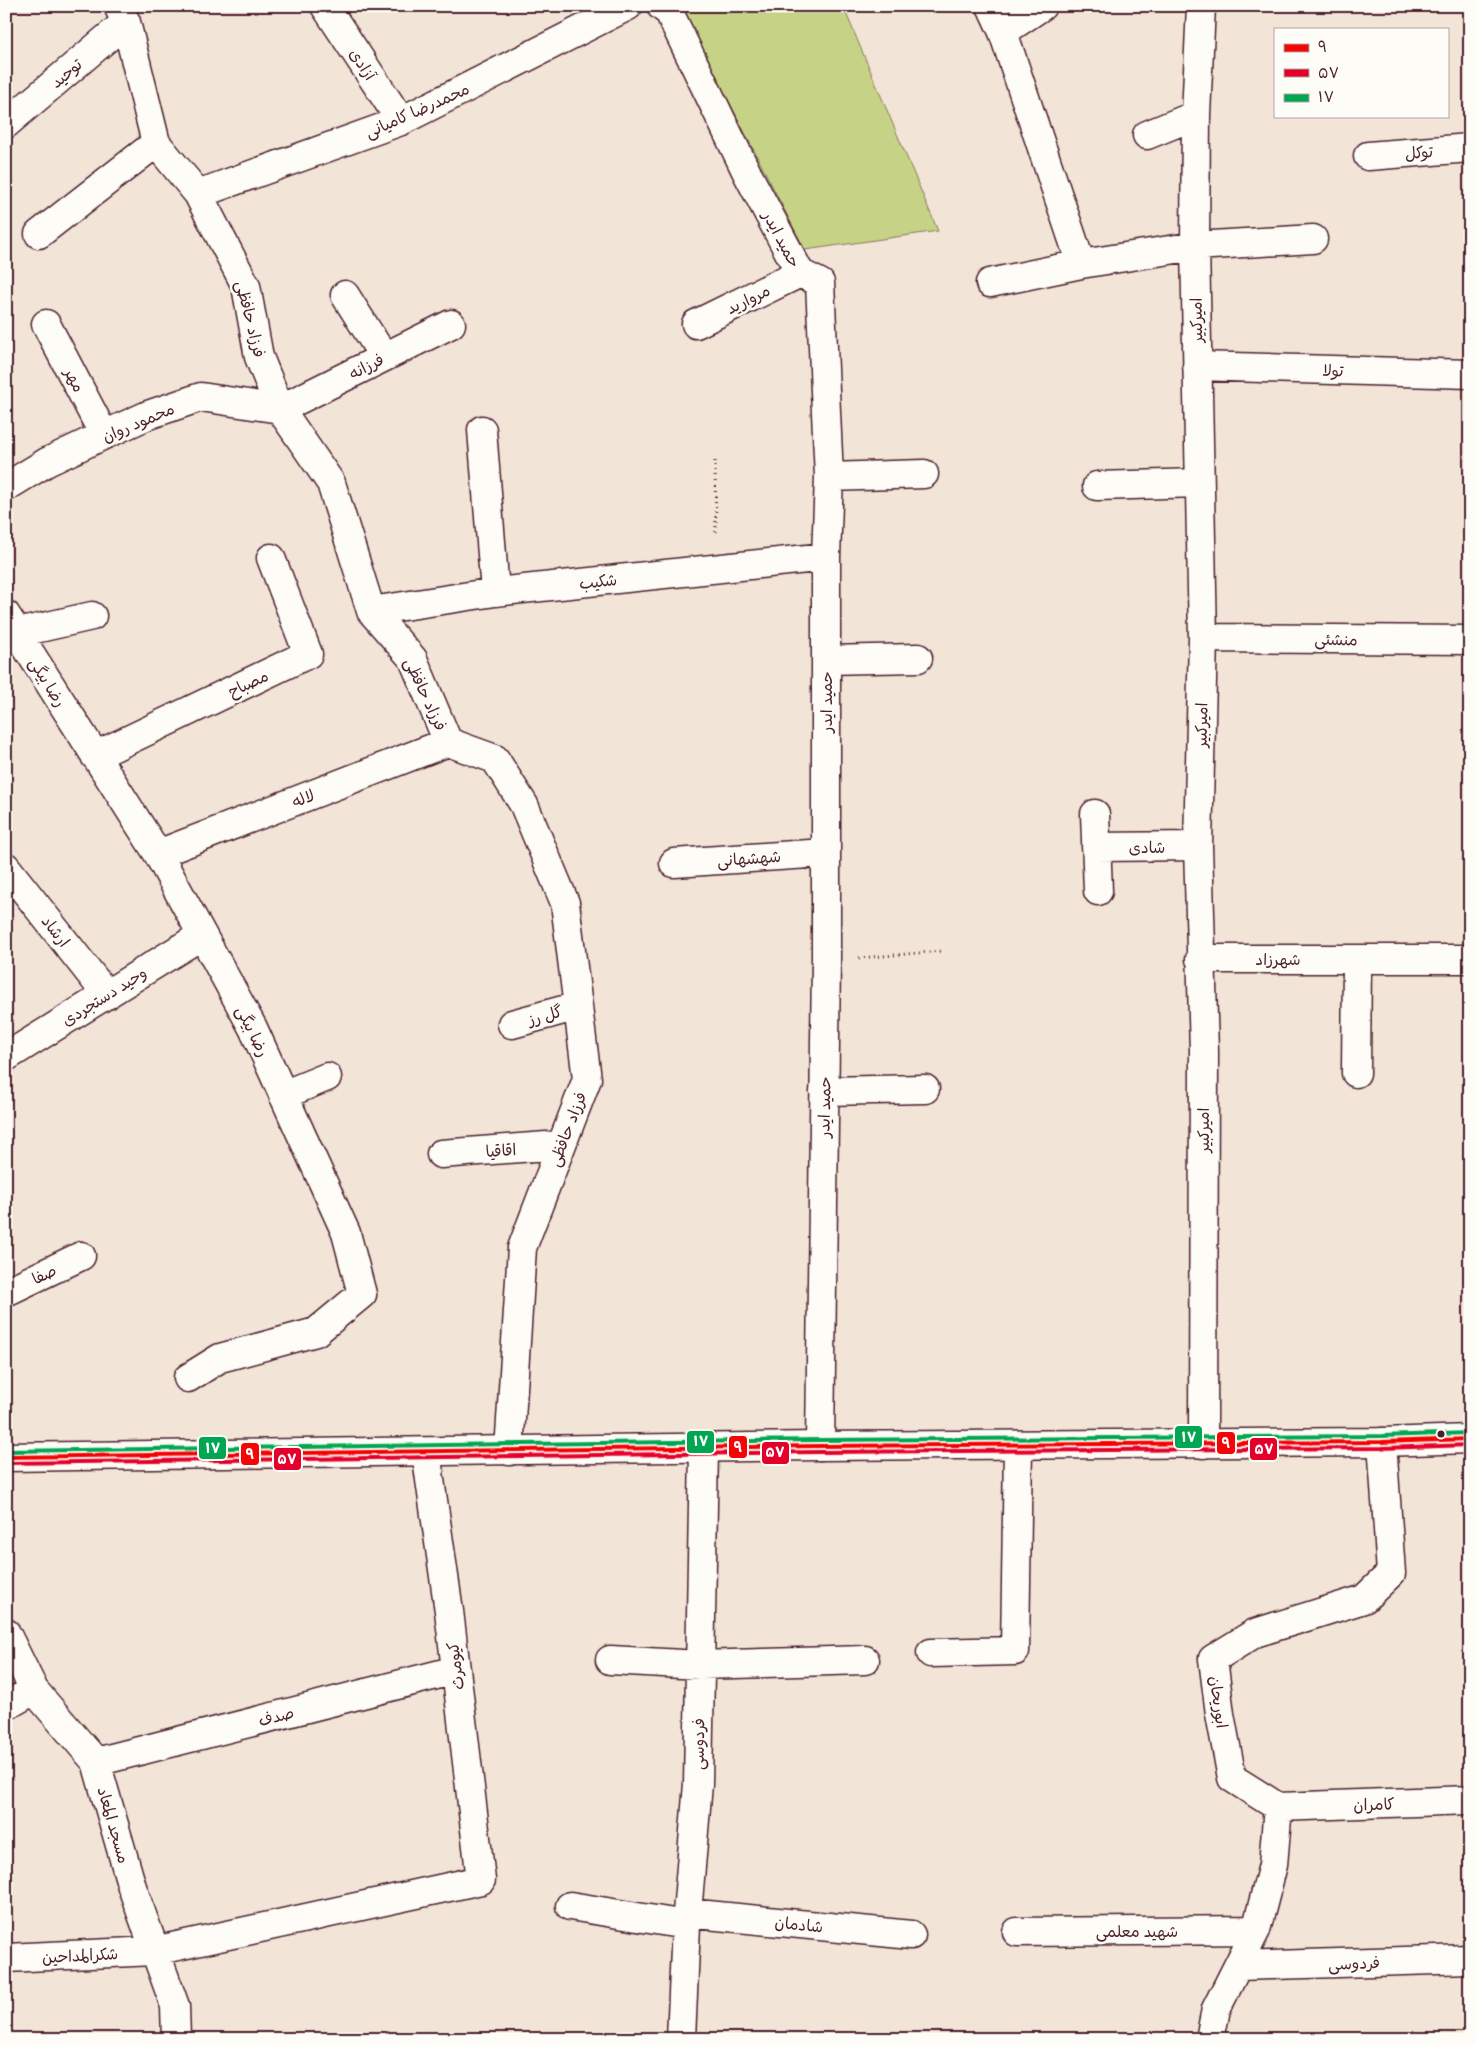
<svg xmlns="http://www.w3.org/2000/svg" width="1476" height="2045" font-family="'Indie Flower','Playpen Sans Arabic',sans-serif">
  <rect width="100%" height="100%" fill="#f2e4d7"/>
  <filter id="ink" filterUnits="userSpaceOnUse"><feTurbulence type="fractalNoise" baseFrequency=".02" numOctaves="2"/><feDisplacementMap in="SourceGraphic" scale="10" xChannelSelector="R" yChannelSelector="G"/><feConvolveMatrix kernelMatrix="1 2 1 2 8 2 1 2 1" color-interpolation-filters="sRGB"/></filter>
  <g filter="url(#ink)">
    <path fill="#c6d387" stroke="#887959" d="M680 6H843L938 231 805 250Z"/>
    <g fill="none" stroke-linecap="round" stroke-linejoin="round">
      <g stroke="#4a1f2b" stroke-width="31">
        <path id="street" d="M118 6 126 22 156 143 198 194 246 286 259 357 280 409 331 483 371 611 413 659 448 742 495 759 524 805 565 903 587 1079 522 1248 509 1451
          M325 6 401 121
          M661 6 669 12 747 173 800 273 820 283 829 477 826 557V960L820 1446
          M991 6 1003 32 1081 264
          M1201 6 1196 115 1195 246 1203 638 1198 846 1204 1052 1203 1444
          M1003 32 1042 6
          M6 124 126 22
          M1147 135 1196 115
          M1368 156 1470 148
          M198 194 401 121 628 6
          M39 234 156 143
          M990 283 1081 264 1195 246 1313 239
          M345 295 384 357
          M46 324 104 435
          M696 324 800 273
          M1197 366 1470 374
          M482 430 495 592
          M829 477 924 474
          M1097 486 1199 483
          M6 487 47 462 104 435 148 415 201 397 280 409 451 324
          M371 611 495 592 826 557
          M6 615 158 854 253 1028 346 1233 362 1294 316 1332 220 1358 188 1378
          M1203 638 1470 640
          M6 639 17 633 92 616
          M826 660 918 658
          M95 756 308 654 271 558
          M1095 814 1098 891
          M1096 847 1198 846
          M158 854 448 742
          M674 863 825 853
          M6 867 107 995
          M1200 959H1470
          M512 1024 578 1006
          M6 1057 202 935
          M1356 1073 1357 959
          M824 1091 925 1089
          M283 1095 327 1077
          M441 1154 560 1145
          M6 1292 81 1256
          M6 1633 34 1690 96 1762 132 1887 175 2006 176 2039
          M931 1653 1015 1651 1018 1446
          M610 1660 700 1665 865 1660
          M6 1706 34 1690
          M96 1762 456 1670
          M1278 1807 1470 1800
          M570 1906 686 1925
          M687 1913 911 1935
          M1017 1932 1256 1930
          M6 1958 154 1951 481 1880 449 1611 426 1452
          M1239 1966 1470 1959
          M681 2039 686 1925 698 1784 704 1449
          M1210 2039 1216 2009 1256 1930 1273 1865 1278 1807 1232 1778 1220 1714 1213 1659 1255 1633 1364 1599 1391 1573 1382 1442"/>
      </g>
      <g stroke="#4a1f2b" stroke-width="31">
        <path id="secondary" d="M6 1457 820 1446 1382 1442 1470 1439"/>
      </g>
      <path stroke="#4a1f2b" stroke-width="3" stroke-dasharray="1 4" stroke-linecap="butt" d="M715 461 716 535
        M859 958 942 951"/>
      <use href="#street" stroke="#fdfcf7" stroke-width="28"/>
      <use href="#secondary" stroke="#fdfcf7" stroke-width="28"/>
      <g stroke="#fdfcf7" stroke-width="8">
        <path id="bus-1" d="M6 1457 820 1446 1382 1442 1470 1439"/>
      </g>
      <g stroke="#fdfcf7" stroke-width="8">
        <path id="bus-2" d="M6 1463 820 1452 1382 1448 1470 1445"/>
      </g>
      <g stroke="#fdfcf7" stroke-width="8">
        <path id="bus-3" d="M6 1451 820 1440 1382 1436 1470 1433"/>
      </g>
      <use href="#bus-1" stroke="#f40606" stroke-width="4"/>
      <use href="#bus-2" stroke="#e4002b" stroke-width="4"/>
      <use href="#bus-3" stroke="#00a651" stroke-width="4"/>
    </g>
  </g>
  <circle fill="#4a1f2b" stroke="#fdfcf7" stroke-width="2" cx="1441" cy="1434" r="4.5"/>
  <g text-anchor="middle" stroke-width="5" stroke-linejoin="round" paint-order="stroke">
    <g font-size="16" fill="#4a1f2b" stroke="#fdfcf7">
      <text transform="translate(363 64) rotate(57)" y="6">آزادی</text>
      <text transform="translate(66 73) rotate(-40)" y="6">توحید</text>
      <text transform="translate(417 110) rotate(-24)" y="6">محمدرضا کامیانی</text>
      <text transform="translate(1419 152) rotate(-4)" y="6">توکل</text>
      <text transform="translate(782 239) rotate(62)" y="6">حمید ایدر</text>
      <text transform="translate(748 299) rotate(-26)" y="6">مروارید</text>
      <text transform="translate(251 319) rotate(76)" y="6">فرزاد حافظی</text>
      <text transform="translate(1196 320) rotate(-91)" y="6">امیرکبیر</text>
      <text transform="translate(366 366) rotate(-27)" y="6">فرزانه</text>
      <text transform="translate(1333 370) rotate(2)" y="6">تولا</text>
      <text transform="translate(75 380) rotate(62)" y="6">مهر</text>
      <text transform="translate(138 422) rotate(-23)" y="6">محمود روان</text>
      <text transform="translate(598 581) rotate(-6)" y="6">شکیب</text>
      <text transform="translate(1336 639) rotate(1)" y="6">منشئی</text>
      <text transform="translate(48 682) rotate(58)" y="6">رضا بیگی</text>
      <text transform="translate(248 683) rotate(-25)" y="6">مصباح</text>
      <text transform="translate(426 694) rotate(65)" y="6">فرزاد حافظی</text>
      <text transform="translate(826 702) rotate(-90)" y="6">حمید ایدر</text>
      <text transform="translate(1201 725) rotate(-89)" y="6">امیرکبیر</text>
      <text transform="translate(303 798) rotate(-21)" y="6">لاله</text>
      <text transform="translate(1147 847) rotate(-1)" y="6">شادی</text>
      <text transform="translate(749 858) rotate(-4)" y="6">شهشهانی</text>
      <text transform="translate(56 931) rotate(52)" y="6">ارشاد</text>
      <text x="1278" y="965">شهرزاد</text>
      <text transform="translate(104 996) rotate(-32)" y="6">وحید دستجردی</text>
      <text transform="translate(545 1015) rotate(-15)" y="6">گل رز</text>
      <text transform="translate(253 1031) rotate(64)" y="6">رضا بیگی</text>
      <text transform="translate(824 1107) rotate(-89)" y="6">حمید ایدر</text>
      <text transform="translate(567 1129) rotate(-69)" y="6">فرزاد حافظی</text>
      <text transform="translate(1203 1130) rotate(-90)" y="6">امیرکبیر</text>
      <text transform="translate(501 1150) rotate(-4)" y="6">اقاقیا</text>
      <text transform="translate(44 1274) rotate(-26)" y="6">صفا</text>
      <text transform="translate(455 1666) rotate(-97)" y="6">کیومرث</text>
      <text transform="translate(1219 1702) rotate(82)" y="6">ابوریحان</text>
      <text transform="translate(276 1716) rotate(-14)" y="6">صدف</text>
      <text transform="translate(698 1744) rotate(-89)" y="6">فردوسی</text>
      <text transform="translate(1374 1804) rotate(-2)" y="6">کامران</text>
      <text transform="translate(114 1825) rotate(74)" y="6">مسجد المعاد</text>
      <text transform="translate(799 1924) rotate(6)" y="6">شادمان</text>
      <text x="1137" y="1937">شهید معلمی</text>
      <text transform="translate(80 1955) rotate(-3)" y="6">شکرالمداحین</text>
      <text transform="translate(1354 1963) rotate(-2)" y="6">فردوسی</text>
    </g>
  </g>
  <g stroke="#fdfcf7" stroke-width="2">
    <rect x="1174" y="1425" width="29" height="24" rx="5" fill="#00a651"/>
    <rect x="686" y="1430" width="29" height="24" rx="5" fill="#00a651"/>
    <rect x="1216" y="1431" width="20" height="24" rx="5" fill="#f40606"/>
    <rect x="728" y="1435" width="20" height="24" rx="5" fill="#f40606"/>
    <rect x="198" y="1436" width="29" height="24" rx="5" fill="#00a651"/>
    <rect x="1249" y="1437" width="29" height="24" rx="5" fill="#e4002b"/>
    <rect x="761" y="1441" width="29" height="24" rx="5" fill="#e4002b"/>
    <rect x="240" y="1442" width="20" height="24" rx="5" fill="#f40606"/>
    <rect x="273" y="1447" width="29" height="24" rx="5" fill="#e4002b"/>
  </g>
  <g font-size="14" text-anchor="middle" font-weight="bold" fill="#fff">
    <text x="1189" y="1442">۱۷</text>
    <text x="701" y="1446">۱۷</text>
    <text x="1226" y="1448">۹</text>
    <text x="738" y="1452">۹</text>
    <text x="213" y="1453">۱۷</text>
    <text x="1264" y="1454">۵۷</text>
    <text x="775" y="1457">۵۷</text>
    <text x="250" y="1459">۹</text>
    <text x="287" y="1464">۵۷</text>
  </g>
  <rect width="1476" height="2045" fill="none" stroke="#fdfcf7" stroke-width="25"/>
  <rect x="12" y="12" width="1451" height="2020" fill="none" stroke="#4a1f2b" stroke-width="2" filter="url(#ink)"/>
  <rect x="1274" y="28" width="175" height="90" fill="#fdfcf7" stroke="#b5a4a5"/>
  <rect x="1284" y="44" width="25" height="8" fill="#f40606" stroke="#b5a4a5"/>
  <text x="1318" y="52" font-size="15" fill="#4a1f2b">۹</text>
  <rect x="1284" y="69" width="25" height="8" fill="#e4002b" stroke="#b5a4a5"/>
  <text x="1318" y="78" font-size="15" fill="#4a1f2b">۵۷</text>
  <rect x="1284" y="94" width="25" height="8" fill="#00a651" stroke="#b5a4a5"/>
  <text x="1318" y="102" font-size="15" fill="#4a1f2b">۱۷</text>
</svg>
